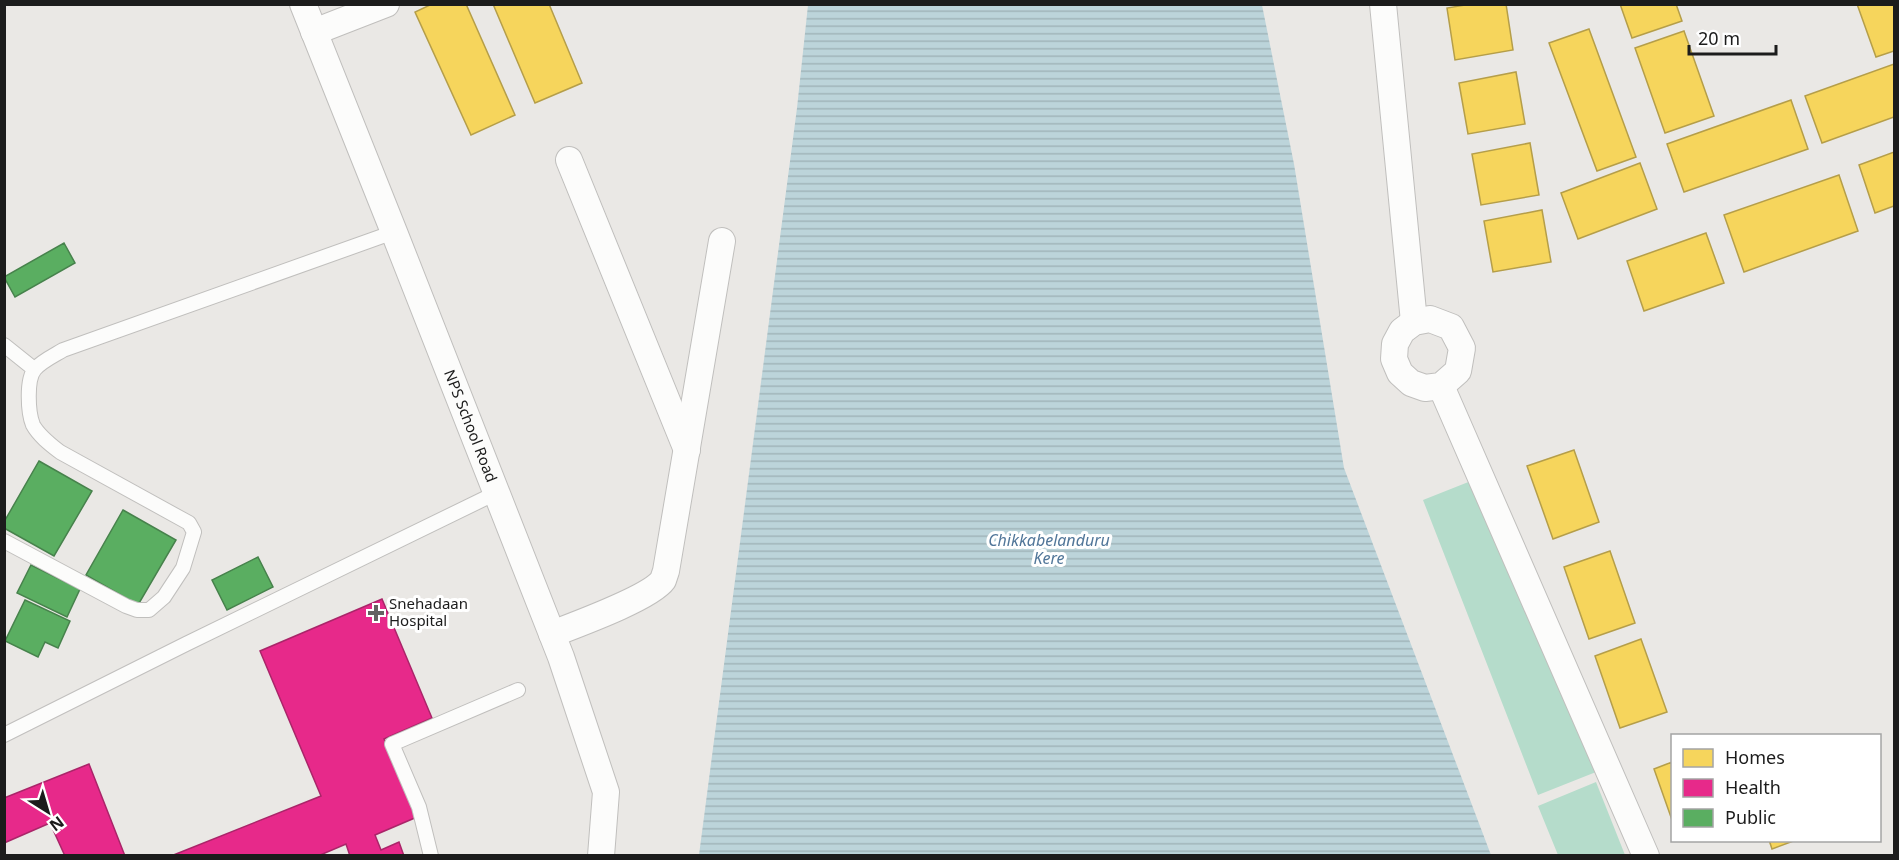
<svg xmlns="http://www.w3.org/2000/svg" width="1899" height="860" font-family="'Noto Sans',sans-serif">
  <defs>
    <pattern id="water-rules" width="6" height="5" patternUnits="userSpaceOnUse" patternTransform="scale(1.5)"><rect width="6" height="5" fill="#bcd4da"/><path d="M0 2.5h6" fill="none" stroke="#a1b5ba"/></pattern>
  </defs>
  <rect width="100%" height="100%" fill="#eae8e5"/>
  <path fill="#b5dccb" d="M1481 477 1596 772 1538 795 1423 500Z
    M1596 782 1625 855H1558L1538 806Z"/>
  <path fill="url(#water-rules)" d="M808 5H1262L1294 164 1344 468 1491 855H699L797 108Z"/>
  <path fill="#f6d55c" stroke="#b59e49" stroke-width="1.5" d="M432 4H466L515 115 471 135 415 12Z
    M493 4H549L582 83 535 103Z
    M1471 4H1506L1513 50 1455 60 1447 8Z
    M1620 4H1676L1682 21 1632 38Z
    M1857 4H1894V51L1876 57Z
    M1589 29 1636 157 1597 171 1549 43Z
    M1684 31 1714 116 1665 133 1635 48Z
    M1894 64V117L1822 143 1805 96Z
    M1516 72 1525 124 1468 134 1459 83Z
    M1791 100 1808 149 1684 192 1667 144Z
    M1530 143 1539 195 1481 205 1472 154Z
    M1894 152V206L1875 213 1859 165Z
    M1640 163 1657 209 1578 239 1561 193Z
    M1839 175 1858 231 1744 272 1724 215Z
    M1542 210 1551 262 1493 272 1484 221Z
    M1706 233 1724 283 1644 311 1627 261Z
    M1574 450 1599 522 1553 539 1527 466Z
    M1610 551 1635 623 1589 639 1564 567Z
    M1641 639 1667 712 1620 728 1595 656Z
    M1672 762V820L1654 769Z
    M1769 840H1796L1772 849Z"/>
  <path fill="#e7298a" stroke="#aa2569" stroke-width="1.5" d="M382 599 432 718 384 739 417 817 375 835 381 850 399 842 404 856H350L346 844 318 856H171L321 796 260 651Z
    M89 764 125 856H65L50 823 4 843V798Z"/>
  <path fill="#5aae61" stroke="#47824c" stroke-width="1.5" d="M64 243 75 263 15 297 4 277Z
    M39 461 92 491 54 556 4 528V522Z
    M123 510 176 540 138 605 86 575Z
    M258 557 273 587 227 610 212 580Z
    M31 565 80 589 67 617 17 593Z
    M25 600 70 621 58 648 45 642 38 657 5 641Z"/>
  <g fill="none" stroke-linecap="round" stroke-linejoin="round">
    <g stroke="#c0bfbd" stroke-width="16">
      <path id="service" d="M4 345 34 369
        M4 541 126 606 137 610H149L164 597 183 568 194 532 189 523 60 452C51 445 39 436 33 425 28 413 26 379 35 369 42 361 55 355 63 350L394 232
        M4 735 186 644 496 493
        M431 856 419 807 392 744 518 690"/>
    </g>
    <g stroke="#c0bfbd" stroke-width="28">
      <g id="minor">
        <path id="s1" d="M303 4 394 232 561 657 606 792 601 856"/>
        <path d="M1383 4 1414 322"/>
        <path d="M314 32 386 4"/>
        <path d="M569 160 687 450"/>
        <path d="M1430 319 1451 327 1462 348 1458 371 1441 386 1425 388 1411 383 1400 373 1394 359 1395 344 1402 331 1414 322Z"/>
        <path d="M1441 386 1646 856"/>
        <path d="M552 634C575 625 650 598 663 580 664 577 665 574 666 571L722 241"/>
      </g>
    </g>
    <use href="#service" stroke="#fcfcfb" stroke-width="14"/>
    <use href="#minor" stroke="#fcfcfb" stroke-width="26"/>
  </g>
  <path fill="#646362" stroke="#fff" stroke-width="2" d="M373 604h6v6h6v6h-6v6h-6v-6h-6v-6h6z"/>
  <g text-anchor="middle" stroke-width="6" stroke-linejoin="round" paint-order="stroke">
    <g font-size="15" fill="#1c1c1c" stroke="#fff">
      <text dy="5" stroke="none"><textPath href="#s1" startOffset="454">NPS School Road</textPath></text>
    </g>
    <g font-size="15" fill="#1c1c1c" stroke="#fff" text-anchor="start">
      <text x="389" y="609">Snehadaan<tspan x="389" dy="17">Hospital</tspan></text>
    </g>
    <g font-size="16" font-style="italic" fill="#517699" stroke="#fff">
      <text x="1049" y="546">Chikkabelanduru<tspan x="1049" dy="18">Kere</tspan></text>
    </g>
  </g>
  <rect width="1899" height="860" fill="none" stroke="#1c1c1c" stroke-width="12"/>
  <rect x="1671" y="734" width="210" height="108" fill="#ffffff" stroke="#a4a4a4" stroke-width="1.5"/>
  <rect x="1683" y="749" width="30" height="18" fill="#f6d55c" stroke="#a4a4a4" stroke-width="1.5"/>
  <text x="1725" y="764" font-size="18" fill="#1c1c1c">Homes</text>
  <rect x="1683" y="779" width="30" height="18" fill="#e7298a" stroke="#a4a4a4" stroke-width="1.5"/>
  <text x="1725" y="794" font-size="18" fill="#1c1c1c">Health</text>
  <rect x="1683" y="809" width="30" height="18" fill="#5aae61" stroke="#a4a4a4" stroke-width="1.5"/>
  <text x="1725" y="824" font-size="18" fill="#1c1c1c">Public</text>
  <g transform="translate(48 812) rotate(143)" stroke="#ffffff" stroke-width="4.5" paint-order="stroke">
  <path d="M0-4.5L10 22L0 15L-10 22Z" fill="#1c1c1c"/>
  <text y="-9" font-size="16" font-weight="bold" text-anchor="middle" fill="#1c1c1c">N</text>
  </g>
  <path d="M1689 45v9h87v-9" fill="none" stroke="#1c1c1c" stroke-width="3"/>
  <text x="1698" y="45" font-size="18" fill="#1c1c1c" stroke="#ffffff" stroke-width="4.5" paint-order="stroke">20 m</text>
</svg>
